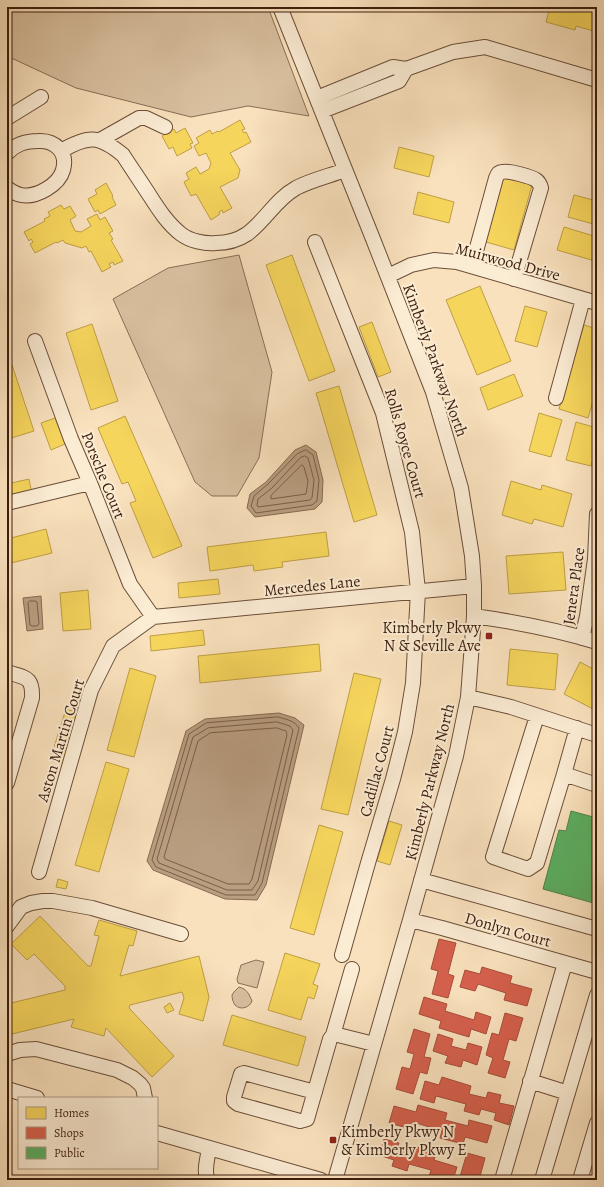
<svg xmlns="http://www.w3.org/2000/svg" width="604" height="1187" font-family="Alegreya,serif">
  <rect width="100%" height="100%" fill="#f9e1bd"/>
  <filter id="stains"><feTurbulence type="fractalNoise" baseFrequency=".005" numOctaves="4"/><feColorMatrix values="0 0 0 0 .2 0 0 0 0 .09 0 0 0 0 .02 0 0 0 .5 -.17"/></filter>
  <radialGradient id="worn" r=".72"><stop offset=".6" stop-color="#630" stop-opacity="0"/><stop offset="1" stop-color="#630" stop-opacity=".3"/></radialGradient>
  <path fill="#d9c09f" stroke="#8a6e56" d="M7 7H268L309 116 248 106 191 117 76 88 7 56Z
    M239 255 272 372 259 458 237 496H212L195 482 113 299 168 268Z
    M256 960 264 962 257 988 238 983 237 979 241 965Z
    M239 987C247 989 249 994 252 1001 250 1007 241 1011 235 1005 233 1002 232 999 232 995L234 992Z"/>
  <path fill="#b99e81" stroke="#876a52" d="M306 445 316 452 323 480 322 502 315 509 255 517 247 508 250 494 266 482 295 450Z
    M41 596 43 629 27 631 23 598Z
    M279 713 295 718 304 725 266 885 257 900 225 899 153 870 147 861 186 731 205 719Z"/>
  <path fill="#f6d55c" stroke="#be9e44" d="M550 7H597V32L576 26 575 30 546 22Z
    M240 120 245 129 242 130 244 133 246 132 251 142 230 153 240 170 238 178 220 187 232 208 223 213 222 210 219 212 220 214 211 220 196 194 191 196 184 182 189 179 186 173 196 167 200 174 209 169 211 163 206 153 199 156 194 146 199 143 196 138 210 130 212 134 218 131 219 132Z
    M185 128 193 143 190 144 192 148 177 156 173 147 169 149 162 136 174 129 176 133Z
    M399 147 434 156 429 177 394 168Z
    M503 177 532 185 514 250 486 242Z
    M106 183 113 196 112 197 116 205 100 214 98 210 95 212 88 199 97 194 95 190Z
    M418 192 454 202 449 223 413 214Z
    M574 195 597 201V225L568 217Z
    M61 205 64 209 70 206 76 216 70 220 75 231 81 232 91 226 87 219 97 214 100 220 105 217 113 231 109 233 113 239 111 240 123 261 114 265 113 262 109 264 111 267 102 272 91 251 89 252 86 246 82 248 65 243 63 240 57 243 56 242 35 253 30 244 33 242 31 239 29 241 24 232 45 221 44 219 50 216 48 212Z
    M564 227 597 237V253L595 261 557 250Z
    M292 255 335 371 309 381 266 265Z
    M480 286 511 361 477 375 446 300Z
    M525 306 547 312 537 347 515 341Z
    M372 322 391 372 378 377 359 327Z
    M92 324 118 401 91 410 66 333Z
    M584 325 597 329V387L588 418 559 409Z
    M8 353 34 431 8 439 7 354Z
    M514 374 523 396 488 410 480 388Z
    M339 386 377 515 354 522 316 393Z
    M539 413 562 420 551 457 529 451Z
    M125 416 182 546 153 558 130 503 136 501 128 482 122 484 98 428Z
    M55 418 65 444 51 450 41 423Z
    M576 422 597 428V445L591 466 566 460Z
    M29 479 32 494 7 500V484Z
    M511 481 541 490 542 485 572 494 563 527 534 519 532 524 502 515Z
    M46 529 52 553 7 564V539Z
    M326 532 329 556 282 562 283 567 254 571 253 565 210 571 207 547Z
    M563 552 566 590 509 594 506 556Z
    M218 579 220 594 179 598 178 583Z
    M88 590 91 629 63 631 60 593Z
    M203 630 205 645 151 651 150 636Z
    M319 644 321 671 200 683 198 656Z
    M510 649 558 654 555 690 507 685Z
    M580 662 597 671V711L564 694Z
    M130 668 156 676 134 757 107 750Z
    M354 673 381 679 348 815 321 809Z
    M66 709 80 713 65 764 50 760Z
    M106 762 129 769 99 872 75 865Z
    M389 821 402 825 390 865 377 861Z
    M319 825 343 832 314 935 290 928Z
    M58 879 68 882 66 889 56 887Z
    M40 916 88 966H91L99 936 94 935 99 920 137 931 133 946 129 945 120 976 199 956 209 997 203 1021 179 1014 184 998 182 992 130 1005 129 1008 174 1056 152 1077 106 1028 104 1036 71 1027 74 1019 8 1035 7 1004 65 990V986L34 954 27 960 11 944Z
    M285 953 320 964 313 984 318 986 314 999 308 997 301 1020 268 1010Z
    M170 1003 174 1010 167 1013 164 1007Z
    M232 1015 306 1037 298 1066 223 1045Z"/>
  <path fill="#d6604d" stroke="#a84c3a" d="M439 939 456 943 448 974 454 976 448 998 432 994 438 971 431 969Z
    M482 967 512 976 510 983 532 989 527 1006 504 1000 506 993 478 984 475 991 460 987 465 970 480 974Z
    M424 997 447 1004 445 1011 474 1020 476 1012 491 1017 486 1034 471 1029 469 1037 439 1028 441 1021 419 1014Z
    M505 1013 523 1018 516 1041 509 1039 503 1060 510 1062 505 1078 488 1073 493 1058 486 1055 492 1033 499 1035Z
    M414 1029 430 1034 424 1057 431 1058 427 1074 420 1072 413 1094 396 1089 402 1067 410 1069 414 1054 407 1052Z
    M438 1034 453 1039 451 1046 466 1050 468 1043 482 1047 477 1065 463 1060 461 1067 445 1063 448 1056 433 1051Z
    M442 1077 471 1086 469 1094 486 1098 488 1092 501 1095 499 1103 514 1106 509 1125 494 1120 496 1113 481 1109 479 1115 464 1111 466 1104 436 1096 434 1103 420 1099 425 1081 439 1085Z
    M418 1105 447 1113 445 1120 468 1126 469 1120 492 1126 487 1143 465 1137 463 1144 440 1138 442 1131 413 1122 411 1129 389 1123 394 1106 416 1112Z
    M384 1139 399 1143 397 1149 412 1153 414 1146 436 1153 434 1160 457 1167 453 1180H440L429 1177 431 1170 409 1164 407 1171 392 1166 394 1160 379 1155Z
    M467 1153 485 1158 479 1180H459Z"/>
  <path fill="#5aae61" stroke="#518248" d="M571 811 597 818V904L543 889 559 830 566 831Z"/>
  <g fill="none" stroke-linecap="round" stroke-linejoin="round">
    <path stroke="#7a5e46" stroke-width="1" d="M306 450 313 455 319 480 317 501 312 505 256 513 251 506 254 496 268 484 297 454Z
      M305 456 308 458 314 480 312 498 310 500 258 507 257 505 258 499 272 488 300 458Z
      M302 465 304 467 308 481 306 494 271 499V496Z
      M30 601H35L37 602 39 624 37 626H32L30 625 28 603Z
      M278 717C286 719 295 721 299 728L262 883 255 895H226L156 867 152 860 189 734 206 723Z
      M277 722 290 726 293 730 258 881 252 890H227L159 863 157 859 193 737 208 728Z
      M277 728 286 731 287 735 252 879 249 884H228L165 859 164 857 198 741 210 733Z"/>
    <g stroke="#6b4e38" stroke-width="16">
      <path id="minor" d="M280 7 373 239 433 392 461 488 472 556 474 586V616L468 697 456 756 410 920 335 1180
        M317 98 393 67 406 69 453 52 485 47 597 80
        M322 111 399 81 406 69
        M7 118 41 97
        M100 140 139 118H146L165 127
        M61 151C88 135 99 135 123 155 132 169 141 182 150 196 159 210 168 224 181 234 190 241 205 244 216 243 227 243 238 240 247 234 266 220 275 200 296 188 311 180 329 176 345 170
        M7 153C16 144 25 141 38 141 55 140 68 152 63 170 59 185 36 198 21 195 16 194 11 191 7 188
        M315 242 383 413 412 532 418 591 413 683 405 732 393 779 368 863 342 955
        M472 266 496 178C497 175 499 172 502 172 508 170 532 177 536 180 539 182 540 184 541 188L514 279
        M388 276 411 265 434 260 457 262 597 303
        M35 341 71 439 90 483 130 584 153 617
        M556 398 583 299
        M7 503 90 483
        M474 616C516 622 557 630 597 642
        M582 638 587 616 595 559 597 514
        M7 672C25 678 33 676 32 698L7 783
        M468 697 511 707 597 735
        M537 716 493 857 528 869 537 863 564 774 597 785
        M564 774 577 728
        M39 872 91 690 113 646 153 617 474 586
        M421 880 597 929
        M410 920 442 928 597 972
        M7 926 21 907 31 903 43 901H53L92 908 181 934
        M333 1035 352 969
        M7 1054 20 1050 36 1049 117 1070 133 1078 140 1084 143 1088 145 1098
        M530 1081 568 1093
        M7 1089 37 1098
        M315 1092 244 1073 241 1074 234 1097V1101L238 1104 300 1121 307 1119 330 1039 333 1035H338L374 1044
        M157 1133 321 1180
        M208 1180C203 1171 208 1158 209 1148
        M502 1180 565 963
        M542 1180 597 995
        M580 1180 597 1123"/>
    </g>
    <use href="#minor" stroke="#fbecd4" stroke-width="14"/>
  </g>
  <g fill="#8f2418" stroke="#fbecd4" stroke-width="1.5">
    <rect x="485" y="632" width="8" height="8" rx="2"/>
    <rect x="329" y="1136" width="8" height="8" rx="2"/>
  </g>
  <g text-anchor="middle" stroke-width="4" stroke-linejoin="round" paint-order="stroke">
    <g font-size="16" fill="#3c1d0c" stroke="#fbecd4">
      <text transform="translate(508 261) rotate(15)" y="6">Muirwood Drive</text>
      <text transform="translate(436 360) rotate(70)" y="6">Kimberly Parkway North</text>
      <text transform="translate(406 443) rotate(74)" y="6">Rolls Royce Court</text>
      <text transform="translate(104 475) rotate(68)" y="6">Porsche Court</text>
      <text transform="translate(312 585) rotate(-6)" y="6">Mercedes Lane</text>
      <text transform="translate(573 586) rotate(-82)" y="6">Jenera Place</text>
      <text transform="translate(60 740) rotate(-73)" y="6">Aston Martin Court</text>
      <text transform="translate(376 771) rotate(-75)" y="6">Cadillac Court</text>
      <text transform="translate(429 782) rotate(-76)" y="6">Kimberly Parkway North</text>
      <text transform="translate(508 929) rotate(16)" y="6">Donlyn Court</text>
    </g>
    <g font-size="16" fill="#3c1d0c" stroke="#fbecd4" text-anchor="end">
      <text x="481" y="633">Kimberly Pkwy<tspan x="481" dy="18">N &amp; Seville Ave</tspan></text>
      <text x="341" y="1137" text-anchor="start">Kimberly Pkwy N<tspan x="341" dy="18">&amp; Kimberly Pkwy E</tspan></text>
    </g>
  </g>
  <rect width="604" height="1187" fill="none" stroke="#f9e1bd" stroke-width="24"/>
  <rect x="8" y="8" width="588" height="1171" fill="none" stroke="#3c1d0c" stroke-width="2"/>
  <rect x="12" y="12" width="580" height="1163" fill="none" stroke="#3c1d0c"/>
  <rect x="18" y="1097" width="140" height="72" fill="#fbecd4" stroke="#af9984"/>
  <rect x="26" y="1107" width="20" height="12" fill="#f6d55c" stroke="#af9984"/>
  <text x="54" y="1117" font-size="12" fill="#3c1d0c">Homes</text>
  <rect x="26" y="1127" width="20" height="12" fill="#d6604d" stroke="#af9984"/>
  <text x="54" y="1137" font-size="12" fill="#3c1d0c">Shops</text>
  <rect x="26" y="1147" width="20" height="12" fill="#5aae61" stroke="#af9984"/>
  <text x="54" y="1157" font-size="12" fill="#3c1d0c">Public</text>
  <rect width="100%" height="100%" filter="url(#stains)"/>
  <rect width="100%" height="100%" fill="url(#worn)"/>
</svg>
